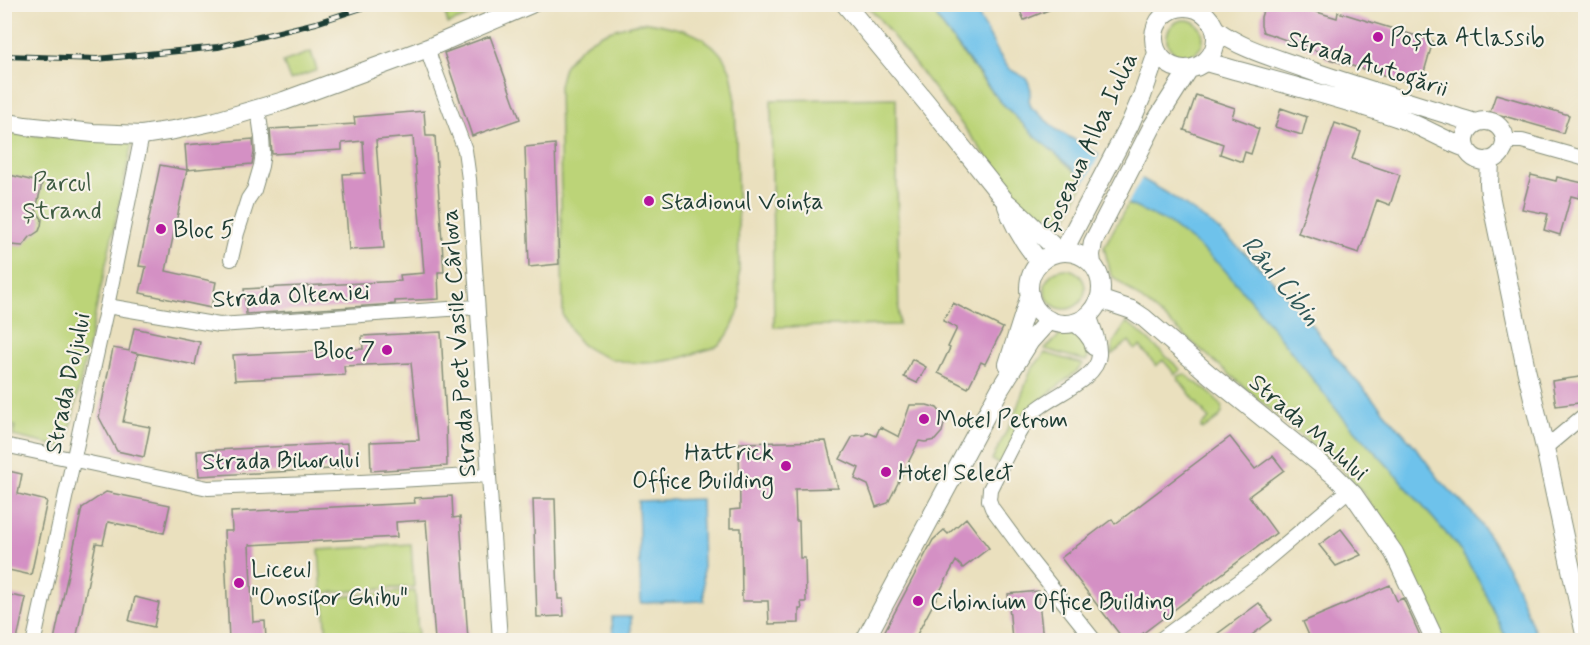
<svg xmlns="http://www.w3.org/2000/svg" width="1590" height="645" font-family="Mynerve,sans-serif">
  <rect width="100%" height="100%" fill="#f7f3e8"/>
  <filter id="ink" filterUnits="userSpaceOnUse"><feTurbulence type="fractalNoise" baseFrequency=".0167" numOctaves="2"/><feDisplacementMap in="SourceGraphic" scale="12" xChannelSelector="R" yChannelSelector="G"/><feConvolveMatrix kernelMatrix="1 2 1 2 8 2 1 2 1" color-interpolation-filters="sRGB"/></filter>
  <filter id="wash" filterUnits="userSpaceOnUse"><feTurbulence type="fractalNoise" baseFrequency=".008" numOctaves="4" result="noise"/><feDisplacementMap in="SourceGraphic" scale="24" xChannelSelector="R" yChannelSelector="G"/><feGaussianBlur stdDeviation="1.35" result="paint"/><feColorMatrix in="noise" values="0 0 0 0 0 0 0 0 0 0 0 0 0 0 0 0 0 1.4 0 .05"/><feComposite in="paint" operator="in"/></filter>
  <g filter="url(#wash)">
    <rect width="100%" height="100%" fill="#eae0be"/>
    <path fill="#bcd478" stroke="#6e8856" stroke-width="1.5" d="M443 4H498V5L448 24Z
      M865 5H932L938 20C958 47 978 76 1000 101 1026 130 1057 153 1084 181L1067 218C1062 218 1057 220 1053 220 1029 220 1007 185 995 167L878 17Z
      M1167 38a18 18 0 1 1 36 0a18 18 0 1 1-36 0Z
      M647 22C680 28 714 34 729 68 733 75 733 87 735 95L740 307C736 319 729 339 717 346 712 349 705 350 699 352 662 366 618 369 584 346 575 341 569 325 563 316L559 86C561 79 562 70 566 64 586 35 615 27 647 22Z
      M311 52 317 70 290 80 283 62Z
      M896 98 899 325 774 327 771 100Z
      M5 133 82 139 133 140 66 448 13 436 15 426 5 424Z
      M1128 204 1167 222 1197 245 1223 268 1254 304 1339 413 1389 467 1458 547 1479 580 1507 640H1442L1364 494 1341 468 1307 441 1162 316 1111 275 1104 247Z
      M1045 289a20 20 0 1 1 40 0a20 20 0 1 1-40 0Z
      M1127 322 1137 330 1181 370 1175 374 1163 360 1156 366 1140 346 1135 350 1129 341 1111 355 1113 343Z
      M1066 333 1080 334 1090 352 1086 361 1045 349 1058 337Z
      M1045 353 1083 364 1077 371 1037 403 1000 464 992 460 1014 416 1031 370Z
      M1184 374C1193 381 1226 401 1222 413 1219 420 1209 425 1204 429L1201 428V426L1209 419 1177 377Z
      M411 544 414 587 322 593 319 550Z
      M415 591 418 635 346 640H327L324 598Z"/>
    <path fill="#6ec2eb" stroke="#468090" stroke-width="1.5" d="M932 5H973L999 54 1009 69 1024 77 1028 81 1031 90 1029 100 1031 107 1057 130 1165 192 1186 206 1214 226 1247 255 1272 280 1315 329 1331 351 1353 377 1413 444 1440 480 1474 515 1492 541 1514 579 1538 640H1507L1479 580 1458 547 1389 467 1339 413 1254 304 1223 268 1197 245 1167 222 1128 204 1084 181 1071 167 1036 137 999 100 938 20Z
      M701 499 704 601 641 603 638 501Z
      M612 617H631V640H613Z"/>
    <path fill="#eae0be" d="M1101 152 1143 176 1126 207 1084 184Z"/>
    <g id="blocks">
      <path fill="#d490c4" d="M1017 4H1061V5L1024 20Z
        M1265 4H1301L1300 7 1337 18 1338 12 1433 41 1420 86 1325 58 1326 54 1263 32 1261 26V17Z
        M490 36 520 119 472 136 444 53Z
        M1496 94 1569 115 1563 133 1490 112Z
        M1196 95 1235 108 1232 117 1254 125V127L1259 129 1251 154 1245 152 1242 162 1220 154 1223 144 1184 130Z
        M1281 108 1307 117 1302 135 1275 127Z
        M424 111 426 136H435L444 272H438L439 299 395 301V304L246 314 244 289 401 281 400 275 424 273 413 137 376 140 384 248 349 250 343 174 365 173 363 141 342 143V150L272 154 270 129 355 124 354 117Z
        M1335 123 1361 132 1352 159 1400 175 1390 205 1377 200 1359 253 1298 233Z
        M253 139 254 153 252 164 187 170 185 145Z
        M555 144 559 264 529 267 525 147Z
        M160 165 187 170 166 271 216 282 211 308 140 293 146 267 139 266Z
        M10 175 42 183 36 210 42 219 41 226 39 231 30 237 23 246 11 245 6 242 4 239V201Z
        M1531 175 1556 181 1557 177 1583 183 1579 198 1571 196 1560 235 1544 230 1548 214 1522 209Z
        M953 303 1003 328 985 364 981 362 968 388 938 373 950 348 948 347 957 328 943 321Z
        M134 328 200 342 195 365 131 352 138 354 123 422 150 427 144 457 117 451 99 417 113 348 129 351Z
        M441 332 446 419 447 466 371 471 370 442 419 440 411 363 344 366 345 375 235 380 233 355 363 349 362 336Z
        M912 359 926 367 917 383 904 377Z
        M1586 376V402L1556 406 1552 381Z
        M910 405H927L937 408 943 415 944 424 942 432 935 440 925 442 919 441 888 503 876 507 868 485 855 479 859 468 840 459 853 436 865 435 867 432 876 436 880 427 899 437Z
        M1230 437 1255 469 1273 456 1284 470 1249 496 1276 533 1134 640H1124L1061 558 1112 519 1115 524Z
        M826 441 838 488 795 489 796 521H799L800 558H805L806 602H801L802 609H799V623L769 624 768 601H742L741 528H730V510L740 509 739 443Z
        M348 443 349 468 199 476 197 451Z
        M4 470 22 474 18 494 47 501 31 575 4 569Z
        M106 492 170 505 164 533 108 522 103 544 96 543 76 640H54L82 508Z
        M452 496 453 518 460 517 468 640H435L426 520 396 522 397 537 249 545 253 622 265 621 266 640H229L224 531H232L231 512 415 503 414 498Z
        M533 499H555L558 599H563L564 616 537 617Z
        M966 518 989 548 963 568 956 561 914 640H880L933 540 944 530 948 534Z
        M1341 529 1361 555 1336 566 1319 545Z
        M1390 585 1397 601 1403 598 1422 640H1311L1303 622Z
        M1038 591 1043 640H1012L1008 594Z
        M4 594 26 598 17 640H4Z
        M135 597 159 603 154 627 129 621Z
        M1259 603 1272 620 1245 640H1209Z"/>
    </g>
  </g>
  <g filter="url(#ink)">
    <use href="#blocks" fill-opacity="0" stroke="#848e79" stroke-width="1.5"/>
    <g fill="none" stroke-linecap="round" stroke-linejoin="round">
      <g stroke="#848e79" stroke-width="16">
        <path id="minor" d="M428 48 431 60 465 150 469 179 500 640
          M1505 141H1522L1586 159
          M231 259 237 233 248 199 254 190 261 166 263 153 262 137 258 109
          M107 306 219 325 477 307
          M1089 314C1093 327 1100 342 1099 355 1098 380 1050 396 1034 412 1018 428 1001 468 990 489L989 500 992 508 1031 561 1094 640
          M1073 323C1082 330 1090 337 1093 348
          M4 445 208 488 361 482 489 475
          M1545 448 1582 417 1586 416
          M34 640 107 306 142 135
          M1160 640 1251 573 1349 490"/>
      </g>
      <g stroke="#848e79" stroke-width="20">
        <path id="major" d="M845 4 926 102 1006 202C1025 217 1041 236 1060 252
          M1154 38a31 31 0 1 1 62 0a31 31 0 1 1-62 0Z
          M1215 29C1241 49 1273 57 1303 68 1360 88 1418 105 1475 123
          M1206 62C1270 80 1336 96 1399 118 1422 126 1443 140 1466 148
          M1465 141a20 20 0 1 1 40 0a20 20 0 1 1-40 0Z
          M4 122 25 126 93 133 142 135 174 130 216 121 284 101 428 48 531 4
          M1490 160 1489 184 1490 195 1526 369 1545 448 1586 639
          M1007 206C1014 228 1026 245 1040 262
          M1063 252 1130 124 1142 96 1157 53
          M1029 288a36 36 0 1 1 72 0a36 36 0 1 1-72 0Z
          M1092 264 1091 255 1093 242 1152 127 1189 69
          M1099 299 1132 310 1144 318 1210 375 1334 475 1353 494 1394 553 1435 640
          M1008 364 1030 295
          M865 640 1000 389 1030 341 1049 320"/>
      </g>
      <use href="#minor" stroke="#fff" stroke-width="14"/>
      <use href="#major" stroke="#fff" stroke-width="18"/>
      <g stroke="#1f3d34" stroke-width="6">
        <path id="rail" d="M4 56 97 59 218 47 316 23 374 4"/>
      </g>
      <use href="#rail" stroke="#f7f3e8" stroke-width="4" stroke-dasharray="11" stroke-linecap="butt"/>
    </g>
  </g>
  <g fill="#b5179e" stroke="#f7f3e8" stroke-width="2">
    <circle cx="1378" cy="37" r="6"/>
    <circle cx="649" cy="201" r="6"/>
    <circle cx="161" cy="229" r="6"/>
    <circle cx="387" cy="350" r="6"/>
    <circle cx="924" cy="419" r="6"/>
    <circle cx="786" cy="466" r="6"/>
    <circle cx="886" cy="472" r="6"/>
    <circle cx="239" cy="583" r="6"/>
    <circle cx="918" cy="601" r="6"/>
  </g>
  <g text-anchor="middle" stroke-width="4.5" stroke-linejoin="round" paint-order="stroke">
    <g font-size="24" fill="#1f3d34" stroke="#f7f3e8" text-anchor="start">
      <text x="1390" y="45">Poșta Atlassib</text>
      <text x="661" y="209">Stadionul Voința</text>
      <text x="173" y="237">Bloc 5</text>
      <text x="375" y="358" text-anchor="end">Bloc 7</text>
      <text x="936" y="427">Motel Petrom</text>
      <text x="774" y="460" text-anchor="end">Hattrick<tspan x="774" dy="28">Office Building</tspan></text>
      <text x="898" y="480">Hotel Select</text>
      <text x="251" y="577">Liceul<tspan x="251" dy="28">"Onosifor Ghibu"</tspan></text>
      <text x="930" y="609">Cibinium Office Building</text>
    </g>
    <g font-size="24" fill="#1f3d34" stroke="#f7f3e8">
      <text transform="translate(1368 63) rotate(18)" y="8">Strada Autogării</text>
      <text transform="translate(1089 142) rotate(-65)" y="8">Șoseaua Alba Iulia</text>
      <text transform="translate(291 295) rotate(-3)" y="8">Strada Olteniei</text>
      <text transform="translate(458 343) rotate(-94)" y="8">Strada Poet Vasile Cârlova</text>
      <text transform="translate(67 383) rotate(-78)" y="8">Strada Doljului</text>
      <text transform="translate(1309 427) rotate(41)" y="8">Strada Malului</text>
      <text transform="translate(281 460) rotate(-1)" y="8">Strada Bihorului</text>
    </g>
    <g font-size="24" fill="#3e5b42" stroke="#f7f3e8">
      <text x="62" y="190">Parcul<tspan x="62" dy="28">Ștrand</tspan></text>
    </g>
    <g font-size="26" font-style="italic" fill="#2f5859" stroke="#f7f3e8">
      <text transform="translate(1282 280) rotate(50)" y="9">Râul Cibin</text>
    </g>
  </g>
  <rect width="1590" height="645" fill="none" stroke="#f7f3e8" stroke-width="24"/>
</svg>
